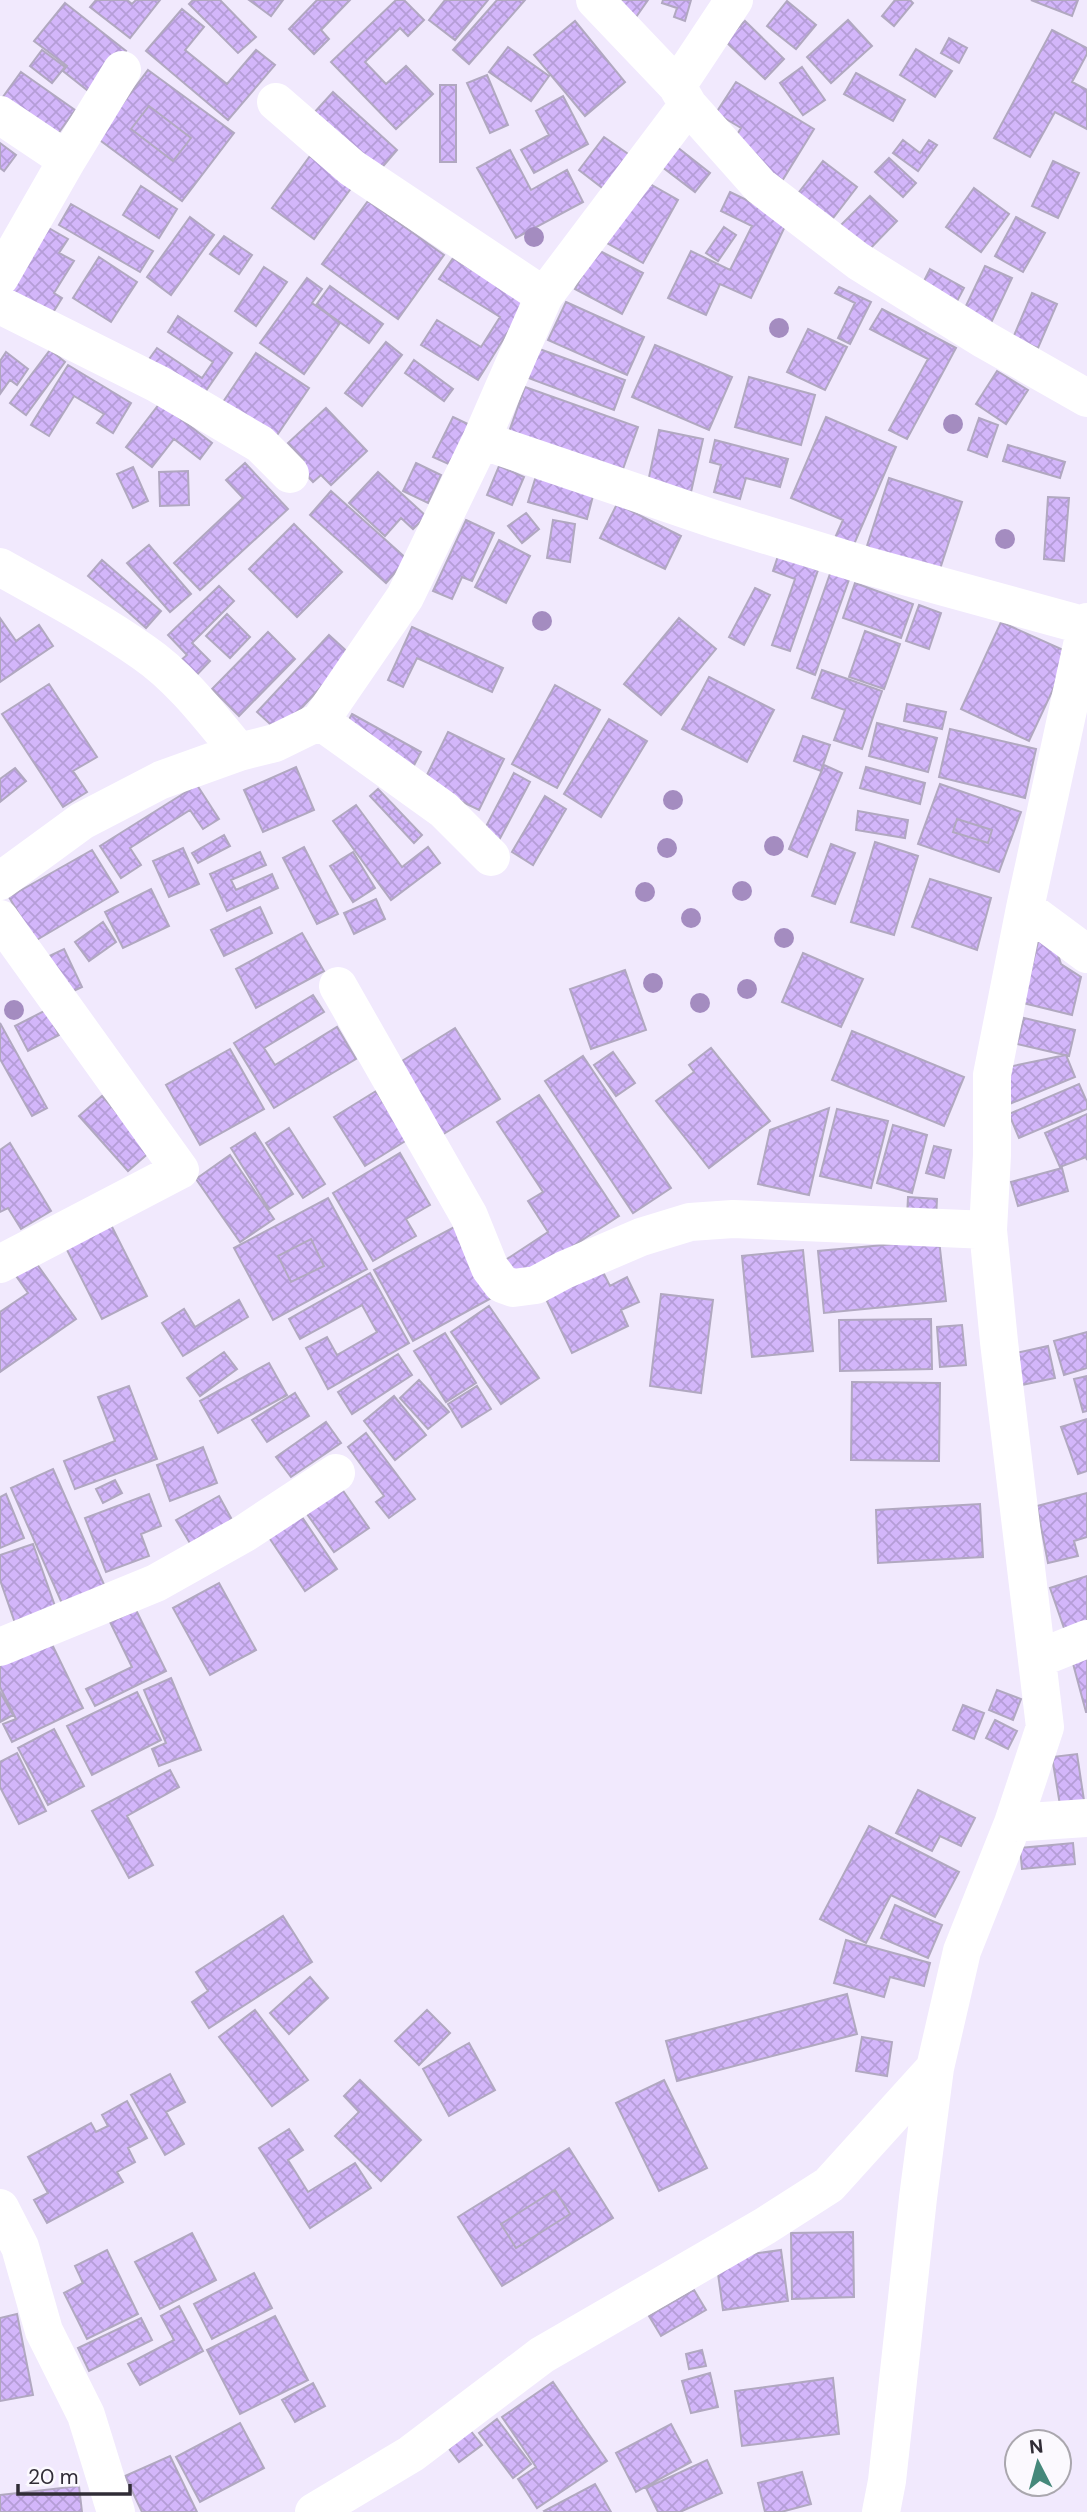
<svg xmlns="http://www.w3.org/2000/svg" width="1087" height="2512" font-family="'DM Sans',sans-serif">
  <defs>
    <pattern id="building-cross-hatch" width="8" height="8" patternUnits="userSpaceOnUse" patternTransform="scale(1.75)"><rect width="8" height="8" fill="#d3b6fa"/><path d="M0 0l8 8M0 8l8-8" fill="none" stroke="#b59dd7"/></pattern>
  </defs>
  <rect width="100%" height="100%" fill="#f1e9fd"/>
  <path fill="url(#building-cross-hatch)" stroke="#b1a8c0" stroke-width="2" fill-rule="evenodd" d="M96 0H127L132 4 136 0H160L130 38 90 7Z
    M193 0H220L256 37 238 53 189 4Z
    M249 0H283L271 16Z
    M317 0H350L321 30 329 39 314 54 289 29Z
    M396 0H404L424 20 408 36 400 28 365 62 386 84 406 66 433 94 396 129 331 62Z
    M445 0H488L455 40 429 20Z
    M497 0H525L469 64 453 50Z
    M617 0H648L629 27Z
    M663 0H691L685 21 674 17 677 8 662 3Z
    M895 0H910L913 3 894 26 882 16Z
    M1031 0H1078L1072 16Z
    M787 1 816 25 796 49 767 26Z
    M65 3 126 51 92 94 63 71 67 66 34 41Z
    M182 9 204 27 185 50 227 84 256 50 275 65 228 120 146 51Z
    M848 20 872 46 831 83 807 57Z
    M575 21 625 82 585 116 534 55Z
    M745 21 784 59 765 79 725 41Z
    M1052 30 1087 48V54L1072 82 1087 90V129L1055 112 1030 157 994 138Z
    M949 38 967 48 959 63 941 53Z
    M508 47 549 76 531 101 489 72Z
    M916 49 952 71 935 97 900 75Z
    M42 50 65 67 52 83 30 66Z
    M802 67 825 100 803 115 780 83Z
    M148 70 234 133 182 201 97 138ZM149 106 191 138 173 161 131 129Z
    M21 72 75 110 52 142 0 101Z
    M856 73 905 100 893 121 844 94Z
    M487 75 508 125 490 133 467 83Z
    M736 82 814 129 782 181 729 148 741 128 716 113Z
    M440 85H456V162H440Z
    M333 92 397 150 378 172 313 114Z
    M563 96 588 144 534 173 521 150 549 135 536 111Z
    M149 106 191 138 173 161 131 129Z
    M604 137 631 156 605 190 579 170Z
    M903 140 920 153 929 140 937 145 918 171 893 153Z
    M0 143 16 155 4 171 0 168Z
    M672 143 710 173 695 192 657 163Z
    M510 150 531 190 567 170 583 202 516 238 477 168Z
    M310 156 352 187 314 239 272 208Z
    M889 158 916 183 903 197 875 172Z
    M823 161 857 187 830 222 796 196Z
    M1053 161 1079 173 1058 218 1032 206Z
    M643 180 678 200 643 263 607 243Z
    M141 186 177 209 159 238 123 215Z
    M974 188 1009 214 981 252 946 227Z
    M730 192 788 220 751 298 720 284 706 315 668 298 691 251 730 270 752 226 721 211Z
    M870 196 897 221 864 255 837 229Z
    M368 201 444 255 398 319 322 264Z
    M71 204 153 251 140 272 59 225Z
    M190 217 214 235 171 295 147 277Z
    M1016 217 1045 233 1023 272 995 256Z
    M47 227 68 239 59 253 74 261 54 293 62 298 46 324 4 300Z
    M724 227 736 235 718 261 706 253Z
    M224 236 252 255 239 274 210 254Z
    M596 249 643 273 622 314 575 289Z
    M99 257 137 282 111 322 73 298Z
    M453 258 526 303 478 380 421 345 437 320 481 347 500 317 439 279Z
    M985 266 1012 278 991 323 964 310Z
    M264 267 287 282 256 326 235 311Z
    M930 269 964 288 954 307 920 289Z
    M307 278 322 289 312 303 340 323 304 374 260 343Z
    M330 286 383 324 369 343 316 305Z
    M839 287 871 302 850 344 838 338 855 303 835 293Z
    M1032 293 1057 304 1038 348 1013 338Z
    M566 302 644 337 627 375 548 340Z
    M882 309 956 348 907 439 889 430 928 359 870 329Z
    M178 316 232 353 201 398 147 362 157 348 202 378 213 362 168 332Z
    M808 329 847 347 825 390 787 372Z
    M386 342 402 355 362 406 345 393Z
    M655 345 732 377 709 430 632 397Z
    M534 347 625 380 614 410 523 376Z
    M50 350 65 362 26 415 10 403Z
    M6 352 28 369 17 385 10 380 0 394V361Z
    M256 353 309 388 271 444 219 408Z
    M414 360 453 389 444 401 405 373Z
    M68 365 131 403 113 433 97 423 104 414 74 396 49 436 31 425Z
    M997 371 1028 390 1006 424 976 404Z
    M749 377 815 395 801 445 735 427Z
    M525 387 638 427 619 480 506 440Z
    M160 403 212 443 200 459 174 439 152 467 126 447Z
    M326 408 367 451 331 485 321 475 313 482 298 466 304 460 288 443Z
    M453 417 472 426 453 466 433 457Z
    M826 417 896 447 852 549 834 540 843 520 791 498Z
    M979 418 998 425 987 457 968 450Z
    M659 430 703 439 691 492 648 482Z
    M715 440 788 459 780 487 746 478 740 499 714 492 721 465 710 462Z
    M1008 445 1065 462 1060 478 1003 461Z
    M245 463 288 509 200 590 174 563 243 498 226 480Z
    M416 463 441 475 428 503 403 491Z
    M499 466 524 477 512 505 487 495Z
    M133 467 148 501 133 508 117 474Z
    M188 471 189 505 160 506 159 472Z
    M378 472 426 516 413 529 401 518 385 536 349 503Z
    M536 476 594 492 587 519 528 502Z
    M889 478 962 502 938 575 865 552Z
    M331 491 407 559 386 583 310 515Z
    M1048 497 1069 498 1064 561 1044 559Z
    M617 504 681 536 665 569 600 538Z
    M526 513 539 529 522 543 508 526Z
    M466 520 494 533 472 581 462 577 452 599 433 591Z
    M553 520 575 524 570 562 547 558Z
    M294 524 342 572 297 617 249 569Z
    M499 540 530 556 506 603 475 587Z
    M149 545 191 594 170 612 127 563Z
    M778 556 818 570 790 651 772 645 795 579 773 571Z
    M102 560 161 611 146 628 88 576Z
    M831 571 850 577 815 675 797 668Z
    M855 583 913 604 901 638 843 618Z
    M219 586 234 601 192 643 210 661 190 682 174 666 187 655 168 635Z
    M755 588 770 595 744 645 729 637Z
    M919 605 941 613 929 649 906 641Z
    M227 614 250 637 230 658 206 636Z
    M0 618 16 641 39 625 53 646 0 682Z
    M679 618 716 649 661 715 624 684Z
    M1001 622 1070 653 1029 741 961 709Z
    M412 627 503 668 492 692 417 658 403 687 388 680Z
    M865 631 900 644 884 689 849 677Z
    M268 632 295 659 239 716 212 689Z
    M329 635 351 655 279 732 257 712Z
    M822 670 882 691 862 749 834 740 845 710 812 698Z
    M709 677 774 710 747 762 682 729Z
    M49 684 97 757 73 771 87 792 63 807 2 714Z
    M555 685 600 710 557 788 512 764Z
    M907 704 946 712 942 729 904 721Z
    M352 714 421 752 411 771 342 732Z
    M609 719 647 741 601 817 564 794Z
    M877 723 937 738 928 772 869 756Z
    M950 729 1036 749 1025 798 939 777Z
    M448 732 504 759 479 810 423 783Z
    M803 736 830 745 821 771 794 761Z
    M824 765 842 773 807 857 789 849Z
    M296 767 314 810 263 832 244 790Z
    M866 767 925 783 920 804 860 788Z
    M15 768 26 781 0 802V779Z
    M514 773 530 782 497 844 481 836Z
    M940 784 1021 812 999 872 918 844ZM957 819 992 830 988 843 953 832Z
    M197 785 219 819 203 829 190 810 130 848 141 865 121 878 100 846Z
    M378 789 422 835 414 843 370 796Z
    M545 796 566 809 533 865 512 852Z
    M356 805 402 867 428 847 440 863 391 900 333 821Z
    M858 811 908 820 905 838 856 830Z
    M957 819 992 830 988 843 953 832Z
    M224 835 230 846 198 863 192 853Z
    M875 842 918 856 894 935 851 922Z
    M831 844 855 853 835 904 812 896Z
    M304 847 338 914 317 924 283 858Z
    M183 848 199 884 169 897 153 861Z
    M92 850 118 892 35 941 9 897Z
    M260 852 266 865 231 880 236 890 272 874 278 888 227 911 210 874Z
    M353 852 375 888 353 902 330 866Z
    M930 879 991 898 977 950 912 927Z
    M151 889 169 926 123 948 105 912Z
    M376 899 385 919 354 934 344 913Z
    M260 907 272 933 224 956 211 930Z
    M103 922 116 942 89 961 75 942Z
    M302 933 324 971 256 1008 236 969Z
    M1039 938 1054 942 1061 964 1081 977 1072 1015 1023 1003Z
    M64 949 82 987 61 997 43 959Z
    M803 953 863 979 841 1027 782 1002Z
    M625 970 646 1030 591 1049 570 989Z
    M313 995 324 1012 264 1048 275 1065 337 1027 356 1059 274 1108 234 1043Z
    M46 1010 59 1035 28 1051 15 1026Z
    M1024 1018 1075 1030 1069 1056 1017 1044Z
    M0 1023 47 1108 32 1116 0 1059Z
    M455 1028 500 1099 434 1140 389 1069Z
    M852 1031 964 1077 944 1126 832 1080Z
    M711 1048 770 1121 709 1168 656 1101 694 1072 689 1065Z
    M230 1049 264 1109 200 1145 166 1085Z
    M613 1052 635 1083 616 1096 594 1065Z
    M1066 1055 1075 1077 1007 1105 1003 1068Z
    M583 1056 671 1188 633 1213 545 1081Z
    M1079 1084 1087 1102V1109L1019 1138 1009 1114Z
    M376 1091 407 1140 365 1166 334 1117Z
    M539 1095 619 1216 515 1284 501 1263 548 1232 528 1201 543 1192 497 1122Z
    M102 1096 151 1151 128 1171 79 1116Z
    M829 1108 809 1195 758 1184 770 1130Z
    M837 1109 888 1121 871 1188 820 1176Z
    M1087 1114V1160L1086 1157 1060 1167 1045 1133Z
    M893 1125 927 1135 912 1193 877 1183Z
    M289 1128 325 1184 303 1198 266 1143Z
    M255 1133 293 1194 269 1209 231 1148Z
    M10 1143 51 1211 21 1229 8 1208 0 1212V1150Z
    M934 1146 951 1150 944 1178 926 1173Z
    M400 1153 430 1205 406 1219 416 1236 373 1261 333 1193Z
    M230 1155 274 1219 240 1242 196 1179Z
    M1062 1168 1068 1191 1018 1206 1011 1182Z
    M908 1197 937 1199 936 1219 907 1217Z
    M328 1198 367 1269 273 1320 234 1248ZM311 1239 324 1266 291 1282 278 1256Z
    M107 1217 147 1296 102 1319 62 1240Z
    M456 1226 495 1296 413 1341 374 1270Z
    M311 1239 324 1266 291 1282 278 1256Z
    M939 1240 946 1301 824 1313 818 1251Z
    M803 1250 813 1351 752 1357 742 1256Z
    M34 1260 76 1319 0 1372V1312L28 1293 14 1273Z
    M601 1268 610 1286 627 1277 639 1302 621 1310 628 1326 572 1353 544 1295Z
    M370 1273 409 1343 328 1389 306 1348 327 1337 337 1355 377 1332 362 1305 300 1339 289 1319Z
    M661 1294 713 1300 701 1393 650 1386Z
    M239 1300 248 1317 183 1356 162 1323 184 1309 195 1327Z
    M489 1306 539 1378 501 1404 451 1332Z
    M931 1319 932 1369 840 1371 839 1320Z
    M962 1325 966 1365 940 1367 937 1327Z
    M1087 1332V1368L1064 1375 1054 1341Z
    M445 1333 476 1383 446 1402 414 1351Z
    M1048 1346 1055 1378 1017 1386 1011 1354Z
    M224 1352 237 1369 200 1396 187 1378Z
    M398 1354 412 1375 352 1414 338 1392Z
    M269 1363 287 1395 218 1433 200 1401Z
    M1087 1376V1411L1083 1412 1074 1379Z
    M419 1380 449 1412 428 1429 400 1398Z
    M852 1382 940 1383 939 1461 851 1460Z
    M129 1386 157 1459 75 1489 64 1461 115 1441 98 1397Z
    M477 1386 491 1409 462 1427 448 1404Z
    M295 1393 309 1416 267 1442 252 1420Z
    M394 1396 426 1435 395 1460 364 1421Z
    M1087 1419V1471L1078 1474 1061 1427Z
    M326 1422 341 1443 291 1477 276 1457Z
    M366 1433 415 1499 389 1518 376 1502 384 1496 348 1447Z
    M203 1447 217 1483 170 1501 157 1465Z
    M53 1469 106 1589 64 1608 11 1488Z
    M115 1480 122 1493 103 1503 96 1489Z
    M337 1482 369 1528 334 1552 302 1507Z
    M1087 1493V1537L1074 1541 1078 1556 1048 1563 1037 1506Z
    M6 1494 24 1538 0 1548V1497Z
    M149 1494 161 1526 141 1534 149 1556 106 1572 85 1518Z
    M219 1496 236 1527 194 1550 176 1520Z
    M980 1504 983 1557 878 1563 876 1510Z
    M300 1514 337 1569 305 1591 268 1536Z
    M33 1544 56 1609 15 1623 0 1580V1555Z
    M1087 1576V1624L1065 1631 1050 1588Z
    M219 1583 256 1650 210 1675 173 1608Z
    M136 1610 166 1671 95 1706 86 1689 132 1667 110 1622Z
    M47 1634 83 1708 12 1742 3 1724 16 1719 0 1687V1657Z
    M1087 1656V1712H1086L1072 1660Z
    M171 1678 201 1750 159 1766 152 1749 166 1743 144 1690Z
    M997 1690 1021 1699 1013 1720 989 1710Z
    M0 1692 13 1715 0 1722Z
    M137 1692 161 1740 92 1775 67 1726Z
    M963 1705 984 1713 974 1739 953 1730Z
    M995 1720 1017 1731 1008 1749 986 1738Z
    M54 1729 84 1786 48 1805 18 1748Z
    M17 1753 46 1811 19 1824 0 1787V1762Z
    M1077 1754 1085 1807 1061 1811 1052 1757Z
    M170 1770 179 1787 127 1816 153 1865 129 1878 92 1811Z
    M918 1790 975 1818 961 1846 940 1836 932 1851 896 1833Z
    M869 1826 959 1872 935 1917 891 1895 866 1943 820 1919Z
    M1073 1843 1075 1864 1022 1869 1020 1848Z
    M895 1905 942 1925 928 1958 881 1938Z
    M283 1916 312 1962 209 2028 192 2002 208 1991 196 1972Z
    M846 1940 930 1963 924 1986 890 1977 884 1997 834 1983Z
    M310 1977 328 1998 289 2034 270 2013Z
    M847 1994 857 2034 677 2081 666 2041Z
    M255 2010 308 2080 272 2106 219 2037Z
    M427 2010 450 2033 419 2065 395 2041Z
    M862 2037 892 2042 887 2076 856 2071Z
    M469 2043 495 2090 449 2116 423 2069Z
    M170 2074 185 2102 166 2112 184 2144 165 2155 131 2095Z
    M360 2080 421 2140 381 2181 335 2136 359 2112 344 2096Z
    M664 2080 707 2168 659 2191 616 2103Z
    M127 2101 147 2138 128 2148 135 2162 117 2172 123 2182 47 2223 34 2200 48 2193 28 2157 91 2123 96 2132 108 2126 102 2115Z
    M289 2129 303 2150 288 2160 308 2192 355 2163 371 2188 310 2228 259 2148Z
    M569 2148 613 2218 502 2286 458 2217ZM555 2190 570 2214 516 2248 501 2224Z
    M555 2190 570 2214 516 2248 501 2224Z
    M853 2232 854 2297 792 2299 791 2233Z
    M192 2233 216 2280 160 2309 135 2262Z
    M107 2250 138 2314 87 2339 64 2293 83 2283 75 2266Z
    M781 2250 788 2301 723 2310 716 2259Z
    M254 2273 272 2308 212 2339 194 2304Z
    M694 2290 706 2310 661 2336 649 2316Z
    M179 2306 203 2351 140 2385 128 2364 174 2340 161 2316Z
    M17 2314 33 2395 0 2401V2318Z
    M275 2316 308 2380 240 2414 207 2350Z
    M141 2318 152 2340 89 2371 78 2348Z
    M702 2350 706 2366 689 2369 686 2354Z
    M710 2373 718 2407 691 2413 682 2381Z
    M833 2378 839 2434 742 2446 735 2391Z
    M553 2382 607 2461 537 2508 518 2479 536 2467 502 2417Z
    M313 2383 325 2406 295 2422 282 2400Z
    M497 2419 531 2464 513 2478 479 2433Z
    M240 2423 264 2468 200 2502 176 2457Z
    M671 2424 691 2462 636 2492 616 2453Z
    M470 2430 482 2445 459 2462 447 2446Z
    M170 2456 197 2512H142L125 2476Z
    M707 2460 722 2493 680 2512H658L646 2488Z
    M802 2472 811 2504 781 2512H765L758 2483Z
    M595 2484 611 2512H545L544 2511Z
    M79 2486 82 2512H0V2495Z"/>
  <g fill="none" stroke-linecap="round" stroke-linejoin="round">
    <path stroke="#fff" stroke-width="38" d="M595 0 677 86 688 105 760 186 858 261 985 340 1087 398
      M677 86 734 0
      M276 102 352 168 544 296
      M0 115 67 160
      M0 277 67 160 122 70
      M0 305 158 384 260 444 290 474
      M481 440 714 519 864 565 1086 626
      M0 567C48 594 98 620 143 652 181 678 210 717 239 752
      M320 721 444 810 491 857
      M0 881 82 821 161 780 239 752 275 743 320 721 405 597 481 440 544 296 688 105
      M1025 908 1087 954
      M0 919 180 1170 0 1264
      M338 986 469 1216 490 1268 502 1284 513 1288 536 1285 564 1270 641 1237 690 1222 733 1219 988 1230
      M0 1647 156 1583 245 1533 336 1473
      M1037 1659 1087 1639
      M1013 1823 1087 1818
      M0 2208 20 2247 44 2331 86 2415 116 2512
      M314 2512 411 2454 542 2355 765 2226 829 2185 935 2068
      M881 2512 887 2481 918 2198 935 2068 962 1951 1013 1823 1045 1727 999 1342 988 1230 992 1155V1075L1025 908 1087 622"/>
  </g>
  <g fill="#a48cc0">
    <circle cx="534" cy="237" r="10"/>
    <circle cx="779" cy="328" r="10"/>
    <circle cx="953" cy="424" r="10"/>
    <circle cx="1005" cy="539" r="10"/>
    <circle cx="542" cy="621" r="10"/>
    <circle cx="673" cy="800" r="10"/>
    <circle cx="774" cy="846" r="10"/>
    <circle cx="667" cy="848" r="10"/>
    <circle cx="742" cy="891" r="10"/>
    <circle cx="645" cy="892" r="10"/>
    <circle cx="691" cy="918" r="10"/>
    <circle cx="784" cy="938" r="10"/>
    <circle cx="653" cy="983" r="10"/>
    <circle cx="747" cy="989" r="10"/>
    <circle cx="700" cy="1003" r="10"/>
    <circle cx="14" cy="1010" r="10"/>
  </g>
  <g transform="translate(1038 2463) rotate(354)"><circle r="33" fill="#fbf9fe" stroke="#aaa7ae" stroke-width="2"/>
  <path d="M0-5L12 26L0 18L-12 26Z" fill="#45887b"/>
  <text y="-10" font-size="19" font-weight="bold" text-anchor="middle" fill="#302c36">N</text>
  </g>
  <path d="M18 2484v10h112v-10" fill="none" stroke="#302c36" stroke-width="3.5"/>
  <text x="28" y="2484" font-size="21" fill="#302c36" stroke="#fbf9fe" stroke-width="5" paint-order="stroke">20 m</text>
</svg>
